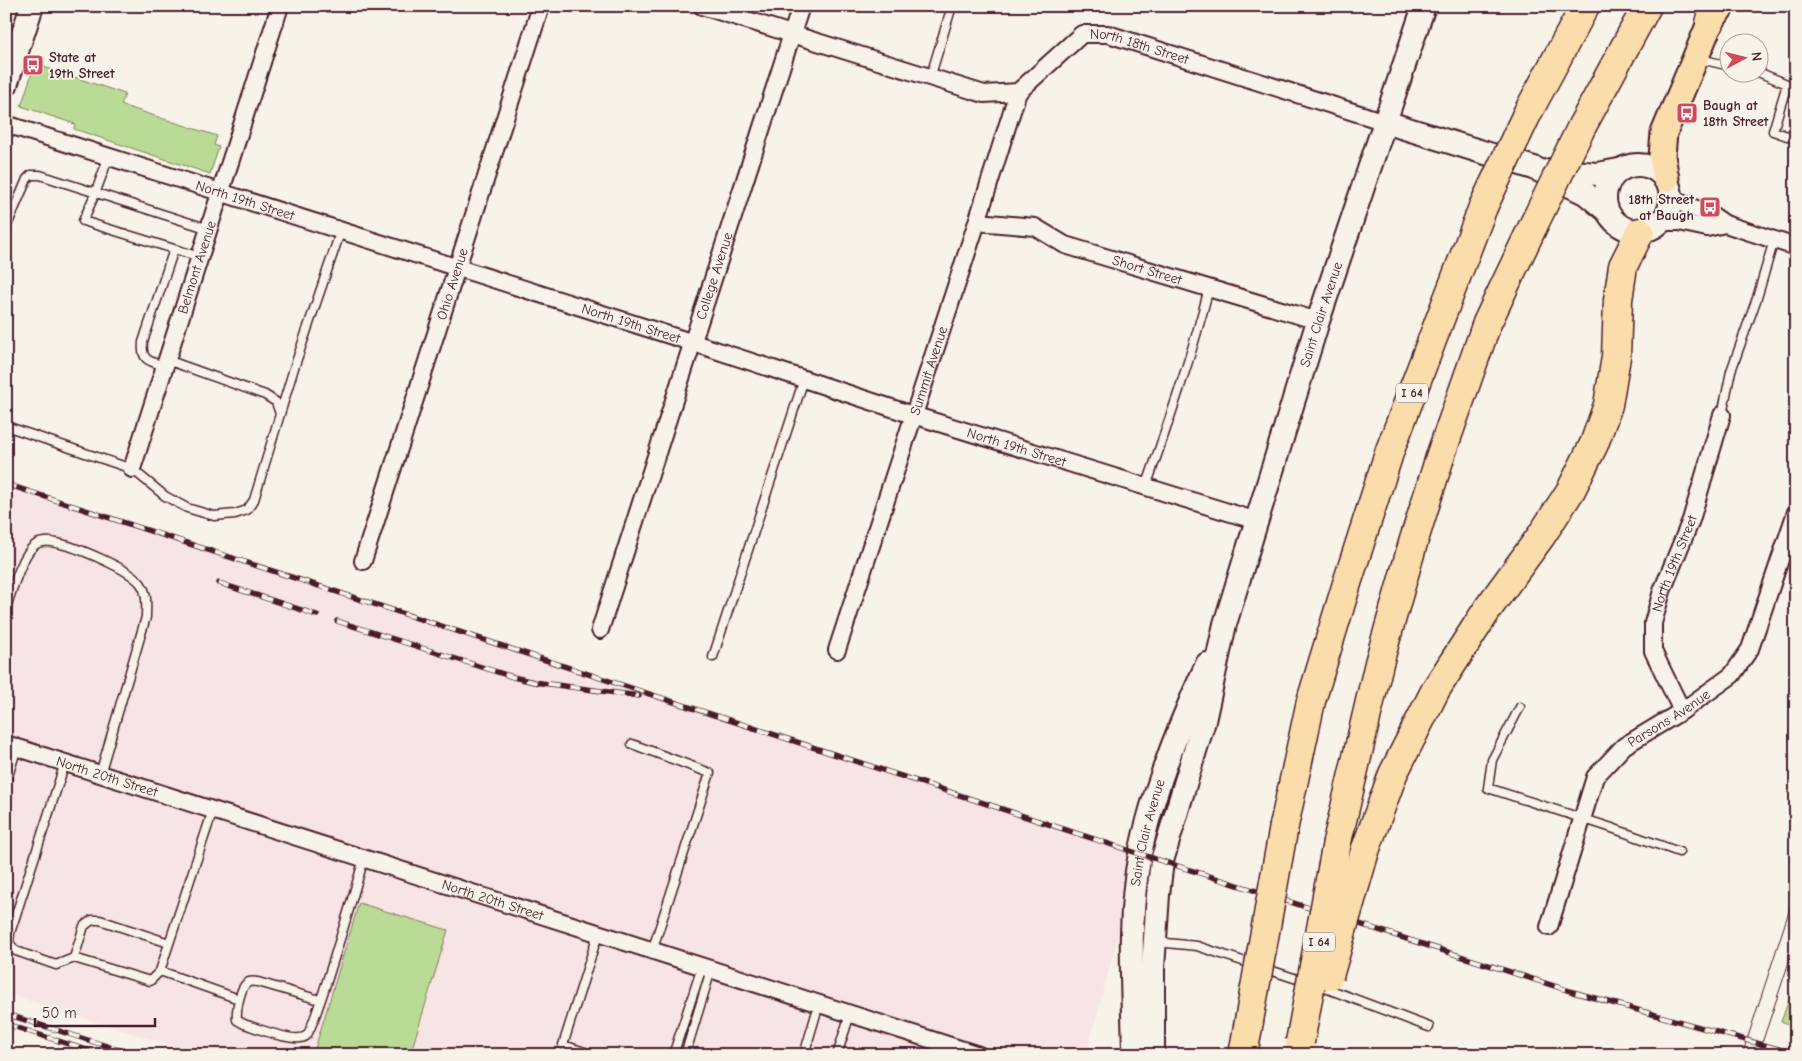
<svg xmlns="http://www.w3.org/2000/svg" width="1802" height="1061" font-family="'Comic Neue',sans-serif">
  <rect width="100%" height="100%" fill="#f7f3e8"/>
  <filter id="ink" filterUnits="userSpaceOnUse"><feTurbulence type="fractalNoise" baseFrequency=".02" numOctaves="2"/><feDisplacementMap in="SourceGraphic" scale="10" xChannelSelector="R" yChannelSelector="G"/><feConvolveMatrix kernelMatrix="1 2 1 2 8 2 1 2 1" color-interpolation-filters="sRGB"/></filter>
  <g filter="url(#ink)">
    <path fill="#f7e4e5" d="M6 484 1140 854 1086 1055H200L6 993Z"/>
    <path fill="#badb95" stroke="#827d60" d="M35 64 125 94 121 105 217 136 214 145 219 147 210 174 74 129 75 124 21 106Z
      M359 903 448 930 410 1055H323L314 1052Z
      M1796 980V1028L1781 1022Z"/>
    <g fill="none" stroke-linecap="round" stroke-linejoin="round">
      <g stroke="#4a1f2b" stroke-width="11">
        <path id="lane" d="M1700 59 1730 66
          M1758 72 1787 84 1773 131 1796 139
          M930 78 952 6
          M109 156 95 194 83 221 200 257
          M6 228 27 179 31 175H40L209 229
          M167 360 265 395 276 402 280 414
          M165 366C149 361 141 361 143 342L174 249
          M1722 415 1731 371 1757 298 1774 240
          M6 426 132 469 165 496 187 508 214 516 235 514 247 510 254 500 294 368 341 230
          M1146 487C1169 421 1192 355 1209 288
          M6 608C11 594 22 554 34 546 39 541 50 541 56 543 75 546 130 569 141 584 148 594 146 606 146 617L100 774
          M713 657 804 379
          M1520 707 1492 760 1488 788 1609 827 1679 852
          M632 744 710 773 652 951
          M65 763 10 933 9 943 16 951 56 965 74 958 150 981 160 971 213 810
          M6 783 17 747
          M1156 942 1197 946 1306 982
          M74 958 84 926 92 920H100L169 943
          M160 971 239 999
          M1320 986 1429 1027
          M320 1000 258 982C255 982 252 981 249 982 240 985 236 1011 237 1020L244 1024C257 1028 295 1044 306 1036 315 1029 357 881 364 859
          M594 1055 563 1045 598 934
          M673 1055 702 967
          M685 1055 711 970
          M807 1055 806 1048 819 1004
          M837 1055 850 1014"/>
      </g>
      <g stroke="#4a1f2b" stroke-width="20">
        <g id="street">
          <path id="s1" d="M702 6 984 94 1018 92 1082 34H1108L1385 122"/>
          <path id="s2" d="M6 124 694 343 913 415 1257 521"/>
          <path d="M1671 196 1681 203 1712 215 1725 224 1796 247"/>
          <path id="s3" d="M977 222 1035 227 1065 245 1318 321"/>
          <path d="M1661 222H1679L1707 228 1725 224"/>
          <path id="s4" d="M132 469 280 6"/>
          <path id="s5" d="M363 561 541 6"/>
          <path id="s6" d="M600 630 801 6"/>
          <path id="s7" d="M837 650 977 222 1018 92"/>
          <path id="s8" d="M1682 711 1653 651V623L1662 591 1691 520 1722 415"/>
          <path id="s9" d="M6 744 979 1055"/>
          <path id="s10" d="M1549 927 1595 777 1624 746 1682 711 1732 675 1750 649 1796 512"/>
        </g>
      </g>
      <g stroke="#4a1f2b" stroke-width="26">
        <g id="secondary">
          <path d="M6 85 32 6"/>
          <path d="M1385 122 1534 168 1585 193 1607 211"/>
          <circle cx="1638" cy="198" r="33"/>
          <path d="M1550 170 1597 174 1619 170"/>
          <path id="s11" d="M1134 1055C1133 988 1127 919 1140 854 1153 789 1180 723 1207 664"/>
          <path id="s12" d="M1153 1055V968L1158 895 1162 861 1204 721 1225 624 1318 321 1424 6"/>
        </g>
      </g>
      <g stroke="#4a1f2b" stroke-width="29">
        <path id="primary" d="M1666 179 1662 156 1664 133 1710 23 1722 6"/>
      </g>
      <g stroke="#4a1f2b" stroke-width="31">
        <path id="highway" d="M1710 23 1715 6
          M1528 112 1585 6
          M1582 126 1647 6
          M1284 826 1311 701 1348 580 1390 450 1483 207
          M1337 842 1379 663 1413 543 1441 454 1487 323 1534 224
          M1365 851 1393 774 1436 689 1489 607 1541 536 1571 490 1594 444 1608 405 1616 357 1618 300 1623 266 1640 232
          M1243 1055 1249 1021"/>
      </g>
      <use href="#lane" stroke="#f7f3e8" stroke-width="8"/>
      <use href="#street" stroke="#f7f3e8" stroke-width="16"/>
      <use href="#secondary" stroke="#f7f3e8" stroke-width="22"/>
      <use href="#primary" stroke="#fbddab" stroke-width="25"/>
      <use href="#highway" stroke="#fbddab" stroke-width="28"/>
      <path stroke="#4a1f2b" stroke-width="1" d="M1742 1055 1796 890
        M1758 1055 1796 941"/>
      <g stroke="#4a1f2b" stroke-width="5.5">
        <path id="rail" d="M6 484 1140 854 1573 992 1796 1054
          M219 583 317 615
          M337 621 513 677 534 682 639 696
          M6 1014 135 1055
          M6 1024 102 1055"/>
      </g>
      <use href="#rail" stroke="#f7f3e8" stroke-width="4" stroke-dasharray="11" stroke-linecap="butt"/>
      <g stroke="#4a1f2b" stroke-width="31" stroke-linecap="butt">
        <path id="highway-bridge" d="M1483 207 1528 112
          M1534 224 1582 126
          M1329 976 1365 851
          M1249 1021 1284 826
          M1300 1042 1337 842"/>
      </g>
      <use href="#highway-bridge" stroke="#fbddab" stroke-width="28"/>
    </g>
  </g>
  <defs>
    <g id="bus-square" transform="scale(1.125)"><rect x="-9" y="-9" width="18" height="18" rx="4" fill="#d1495b" stroke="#f7f3e8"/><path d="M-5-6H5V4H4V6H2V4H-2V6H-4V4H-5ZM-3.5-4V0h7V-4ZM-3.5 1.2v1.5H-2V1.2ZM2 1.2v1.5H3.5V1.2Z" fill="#fff"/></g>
  </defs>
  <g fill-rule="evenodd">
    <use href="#bus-square" x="33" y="65"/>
    <use href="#bus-square" x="1687" y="113"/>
    <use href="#bus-square" x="1710" y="207"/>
  </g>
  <g text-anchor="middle" stroke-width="4" stroke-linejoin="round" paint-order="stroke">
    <g fill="#f7f3e8" stroke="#7e5f64" stroke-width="1">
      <rect x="1396" y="383.5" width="32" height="19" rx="4"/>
      <rect x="1303" y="932.5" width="32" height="19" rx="4"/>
    </g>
    <g font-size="12" font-weight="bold" fill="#4a1f2b">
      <text x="1412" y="397">I 64</text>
      <text x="1319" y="946">I 64</text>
    </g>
    <g font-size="14" fill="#4a1f2b" stroke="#f7f3e8">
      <text dy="5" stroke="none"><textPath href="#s1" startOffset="475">North 18th Street</textPath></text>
      <text dy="5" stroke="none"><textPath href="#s2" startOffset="251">North 19th Street</textPath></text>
      <text dy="5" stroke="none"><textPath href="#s4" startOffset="212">Belmont Avenue</textPath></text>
      <text dy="5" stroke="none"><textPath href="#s3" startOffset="179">Short Street</textPath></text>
      <text dy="5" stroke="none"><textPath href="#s6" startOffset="372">College Avenue</textPath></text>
      <text dy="5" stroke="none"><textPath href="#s5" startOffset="291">Ohio Avenue</textPath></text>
      <text dy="5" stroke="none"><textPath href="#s12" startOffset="764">Saint Clair Avenue</textPath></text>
      <text dy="5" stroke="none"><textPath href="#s2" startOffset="656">North 19th Street</textPath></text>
      <text dy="5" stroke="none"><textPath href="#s7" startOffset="294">Summit Avenue</textPath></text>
      <text dy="5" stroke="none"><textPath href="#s2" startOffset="1061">North 19th Street</textPath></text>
      <text dy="5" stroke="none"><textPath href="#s8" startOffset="158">North 19th Street</textPath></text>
      <text dy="5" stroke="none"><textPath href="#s10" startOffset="252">Parsons Avenue</textPath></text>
      <text dy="5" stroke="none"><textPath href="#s9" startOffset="106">North 20th Street</textPath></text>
      <text dy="5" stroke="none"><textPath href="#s11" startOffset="224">Saint Clair Avenue</textPath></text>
      <text dy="5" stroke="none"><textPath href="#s9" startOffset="511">North 20th Street</textPath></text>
    </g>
    <g font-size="14" font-weight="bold" fill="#4a1f2b" stroke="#f7f3e8" text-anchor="start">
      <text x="49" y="62">State at<tspan x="49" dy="16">19th Street</tspan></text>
      <text x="1703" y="110">Baugh at<tspan x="1703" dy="16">18th Street</tspan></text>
      <text x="1694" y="204" text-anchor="end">18th Street<tspan x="1694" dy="16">at Baugh</tspan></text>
    </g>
  </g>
  <rect width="1802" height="1061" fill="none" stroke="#f7f3e8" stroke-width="25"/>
  <rect x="12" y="12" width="1777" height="1036" fill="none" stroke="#4a1f2b" stroke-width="2" filter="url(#ink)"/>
  <g transform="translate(1744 58) rotate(83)"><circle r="24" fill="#f7f3e8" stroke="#b29e9c"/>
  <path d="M0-4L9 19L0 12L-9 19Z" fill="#d1495b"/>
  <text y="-8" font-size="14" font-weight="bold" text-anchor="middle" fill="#4a1f2b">N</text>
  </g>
  <path d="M35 1018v8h120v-8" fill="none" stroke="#4a1f2b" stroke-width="2.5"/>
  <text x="42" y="1018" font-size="15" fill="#4a1f2b" stroke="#f7f3e8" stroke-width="4" paint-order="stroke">50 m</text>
</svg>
